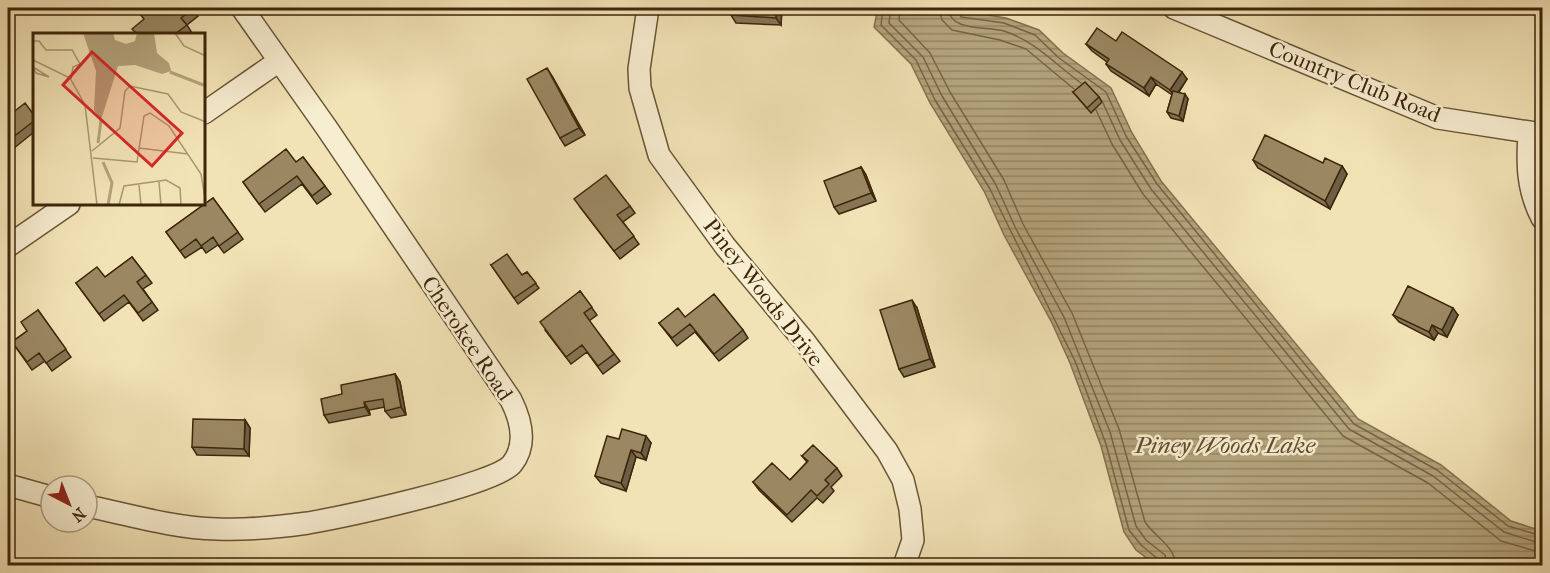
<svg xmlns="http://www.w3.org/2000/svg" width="1550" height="573" font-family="'IM FELL French Canon',serif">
  <defs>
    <pattern id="water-rules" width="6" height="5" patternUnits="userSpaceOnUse" patternTransform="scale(1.5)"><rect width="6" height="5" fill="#b4a37c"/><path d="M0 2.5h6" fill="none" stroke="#948564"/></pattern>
  </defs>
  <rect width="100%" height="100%" fill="#f2e3b6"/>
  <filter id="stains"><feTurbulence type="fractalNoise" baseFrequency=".00333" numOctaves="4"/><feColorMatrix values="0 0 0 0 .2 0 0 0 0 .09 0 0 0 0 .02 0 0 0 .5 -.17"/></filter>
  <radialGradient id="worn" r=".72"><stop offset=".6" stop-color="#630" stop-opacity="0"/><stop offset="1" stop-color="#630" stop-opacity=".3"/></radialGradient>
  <path fill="url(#water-rules)" stroke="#84714e" stroke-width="1.5" d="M878 8H959L963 11 1006 18 1039 30 1063 53 1111 88 1132 133 1161 181 1358 419 1441 465 1511 521 1542 531V565H1156L1136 550 1124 532 1101 446 1070 363 1052 323 1004 235 984 191 930 103 911 64 874 27Z"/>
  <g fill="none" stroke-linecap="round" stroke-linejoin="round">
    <path stroke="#786443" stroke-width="1.5" d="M883 8 881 25 916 60 935 100 990 189 1075 361 1106 444 1129 530 1141 545 1158 559 1160 566
      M891 8 889 23 923 57 942 96 996 185 1016 229 1064 317 1110 432 1136 526 1146 540 1165 555 1167 566
      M900 8 899 20 930 53 950 92 1004 180 1023 224 1072 313 1119 429 1145 522C1155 537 1175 546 1176 566
      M939 8 942 20 952 30 1000 40 1026 49 1074 89
      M948 8C950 32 986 26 1004 31 1035 41 1055 64 1081 83
      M956 8 961 17 1004 23 1035 35 1059 58 1106 92 1126 136 1157 184 1354 424 1437 470 1508 526 1542 536
      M1103 103 1120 140 1151 189 1349 429 1433 476 1504 532 1542 544
      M1096 110 1112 144 1143 194 1343 436 1428 483 1501 541 1542 553"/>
    <g stroke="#6a5535" stroke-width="24">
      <path id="minor" d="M648 8 639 69 640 88 659 155 725 246 805 342 887 451 903 480 910 509 913 540 904 566
        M1174 8 1438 118 1542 134
        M204 113 279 61
        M1529 132C1527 164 1527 189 1542 218
        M8 246 69 204
        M8 485 51 497
        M87 506C130 515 174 528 217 529 246 530 280 527 308 523 342 517 495 485 512 464 528 444 521 420 511 400L326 127 242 8"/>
    </g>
    <use href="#minor" stroke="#f7edd0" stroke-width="21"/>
  </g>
  <path fill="#857555" stroke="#3d260a" stroke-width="1.5" d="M192 8 198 16 187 25 192 33 190 34H137Z
    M731 8H782L781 25 736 23 731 15Z
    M1116 41 1187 79 1179 92 1188 99 1183 121 1171 118 1167 112 1172 95 1156 84 1149 96 1111 71 1106 64 1107 62 1092 51 1086 44Z
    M552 76 585 135 565 146 560 138Z
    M1073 92 1099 97 1102 102 1091 113Z
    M8 110 11 114 34 115V132L8 153Z
    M303 157 331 194 317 204 302 184 265 212 243 182 296 162Z
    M1253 160 1323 163 1342 166 1347 174 1330 209 1258 168Z
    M861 167 866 175 876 201 839 214 834 207Z
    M213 198 243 239 224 253 218 245 206 253 202 247 185 258 166 232Z
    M630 206 635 213 623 222 639 244 620 259 580 207Z
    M132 257 152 283 143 289 158 310 143 321 129 302 104 321 76 283 105 277Z
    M491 265 522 275 527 272 539 288 518 304Z
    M580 291 597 315 589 321 620 361 603 374 587 352 571 364 545 330Z
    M917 308 935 367 904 377 899 369Z
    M38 310 71 357 52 371 45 361 32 370 12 342 27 331Z
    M1393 315H1458L1447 337 1438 333 1434 340 1399 322Z
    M685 317 743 330 748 338 719 361 695 332 677 346 659 323Z
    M395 374 400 382 406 415 391 418 385 411V407L369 410 370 415 329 423 324 415 342 394Z
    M245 420 250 428 249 456 197 455 192 447Z
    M619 439 651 443 646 460 636 457 626 491 601 483 595 476Z
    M802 456 837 468 842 476 831 487 834 491 823 503 817 498 792 522 759 490 753 482 790 480 807 462Z"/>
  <path fill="#6c5f45" stroke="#3d260a" stroke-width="1.5" d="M776 8H782L781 25 776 18Z
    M547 68 552 76 585 135 579 128Z
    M1182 72 1187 79 1175 97 1170 90Z
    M1151 77 1156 84 1149 96 1144 88Z
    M1185 94 1188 99 1183 121 1179 116Z
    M1342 166 1347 174 1330 209 1325 201Z
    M861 167 866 175 876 201 871 193Z
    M912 300 917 308 935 367 930 359Z
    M1453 308 1458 315 1447 337 1442 330Z
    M1432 325 1438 333 1434 340 1429 332Z
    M395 374 400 382 406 415 401 407Z
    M364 402 369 410 370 415 365 407Z
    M245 420 250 428 249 456 244 449Z
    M646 436 651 443 646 460 641 453Z
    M631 450 636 457 626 491 621 483Z"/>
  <path fill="#9b8863" stroke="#3d260a" stroke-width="1.5" d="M146 8H192L193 9 181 18 187 25 175 34H137L132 29 144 19 139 13Z
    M731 8H776V18L731 15Z
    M1097 28 1116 41 1122 32 1182 72 1170 90 1151 77 1144 88 1106 64 1109 59 1086 44Z
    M547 68 579 128 560 138 527 79Z
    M1085 82 1099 97 1087 108 1073 92Z
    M1173 91 1185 94 1179 116 1167 112Z
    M25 103 34 115V121L8 141V110L11 114Z
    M1265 135 1323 163 1325 158 1342 166 1325 201 1253 160Z
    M286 149 296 162 303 157 325 186 312 196 297 176 259 204 243 182Z
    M861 167 871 193 834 207 824 181Z
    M606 175 630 206 617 215 634 236 614 251 574 199Z
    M213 198 238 232 219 246 213 237 201 246 196 239 180 251 166 232Z
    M507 254 522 275 527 272 536 283 514 298 491 265Z
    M132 257 146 275 137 282 152 302 138 313 124 295 99 314 76 283 97 267 105 277Z
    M1408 286 1453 308 1442 330 1432 325 1429 332 1393 315Z
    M580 291 592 307 584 313 614 354 598 366 582 345 566 357 540 322Z
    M714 294 743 330 714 354 690 324 672 338 659 323 678 308 685 317Z
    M912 300 930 359 899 369 880 310Z
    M38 310 66 349 46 363 39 353 27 362 12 342 27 331 21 322Z
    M395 374 401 407 385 411 383 399 364 402 365 407 324 415 321 399 342 394 341 385Z
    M193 419 245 420 244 449 192 447Z
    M622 429 646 436 641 453 631 450 621 483 595 476 607 436 619 439Z
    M813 445 837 468 825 480 829 484 817 496 811 490 787 515 753 482 772 463 790 480 808 461 802 456Z"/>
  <g text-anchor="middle" stroke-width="5" stroke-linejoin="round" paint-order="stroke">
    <g font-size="22" fill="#3d260a" stroke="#f7edd0">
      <text transform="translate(1355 81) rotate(22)" y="8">Country Club Road</text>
      <text transform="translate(764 292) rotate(52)" y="8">Piney Woods Drive</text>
      <text transform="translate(468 338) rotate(56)" y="8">Cherokee Road</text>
    </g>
    <g font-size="24" font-style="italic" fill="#614c2c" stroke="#f7edd0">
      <text x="1225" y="453">Piney Woods Lake</text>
    </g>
  </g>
  <g transform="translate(33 33)">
    <rect width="172" height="172" fill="#f2e3b6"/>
    <path d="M50 0H80L82 7 93 11 102 8 104 0H121L124 20 136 30 138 38 129 41 102 32 85 33 68 87 61 77 63 38Z" fill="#b4a37c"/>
    <path fill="none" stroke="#b4a37c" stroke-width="3" d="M137 39 173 53M65 110 68 87M70 129 79 150 75 172"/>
    <path fill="none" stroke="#aa9771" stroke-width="1.5" d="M142 0 151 13 173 23M0 8H6L13 17H39L47 31 40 34 38 46M0 27 37 45 52 72 64 172M0 34 16 44 3 40 0 35M106 115 155 121M59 118 87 95 92 58 97 53 135 61 148 79 173 89M60 125 104 129 111 83 117 80 136 93 168 141 173 171M126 149 128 172M106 152 108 172M86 172 91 153 133 147 147 155 148 172"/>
    <path fill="#d62828" fill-opacity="0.15" stroke="#d62828" stroke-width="3" d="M59 19 149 100 119 133 30 52Z"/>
    <rect width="172" height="172" fill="none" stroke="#3d260a" stroke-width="3"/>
  </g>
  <rect width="1550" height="573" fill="none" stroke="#f2e3b6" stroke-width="30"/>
  <rect x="9" y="9" width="1532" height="555" fill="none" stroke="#3d260a" stroke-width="3"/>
  <rect x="15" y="15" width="1520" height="543" fill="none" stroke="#3d260a" stroke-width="1.5"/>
  <g transform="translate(69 504) rotate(138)"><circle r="28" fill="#f7edd0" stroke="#ad9d81" stroke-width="1.5"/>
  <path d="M0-4.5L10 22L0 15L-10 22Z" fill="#8f2418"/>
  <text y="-9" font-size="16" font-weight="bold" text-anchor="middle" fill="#3d260a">N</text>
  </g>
  <rect width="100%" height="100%" filter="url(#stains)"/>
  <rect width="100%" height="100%" fill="url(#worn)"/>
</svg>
